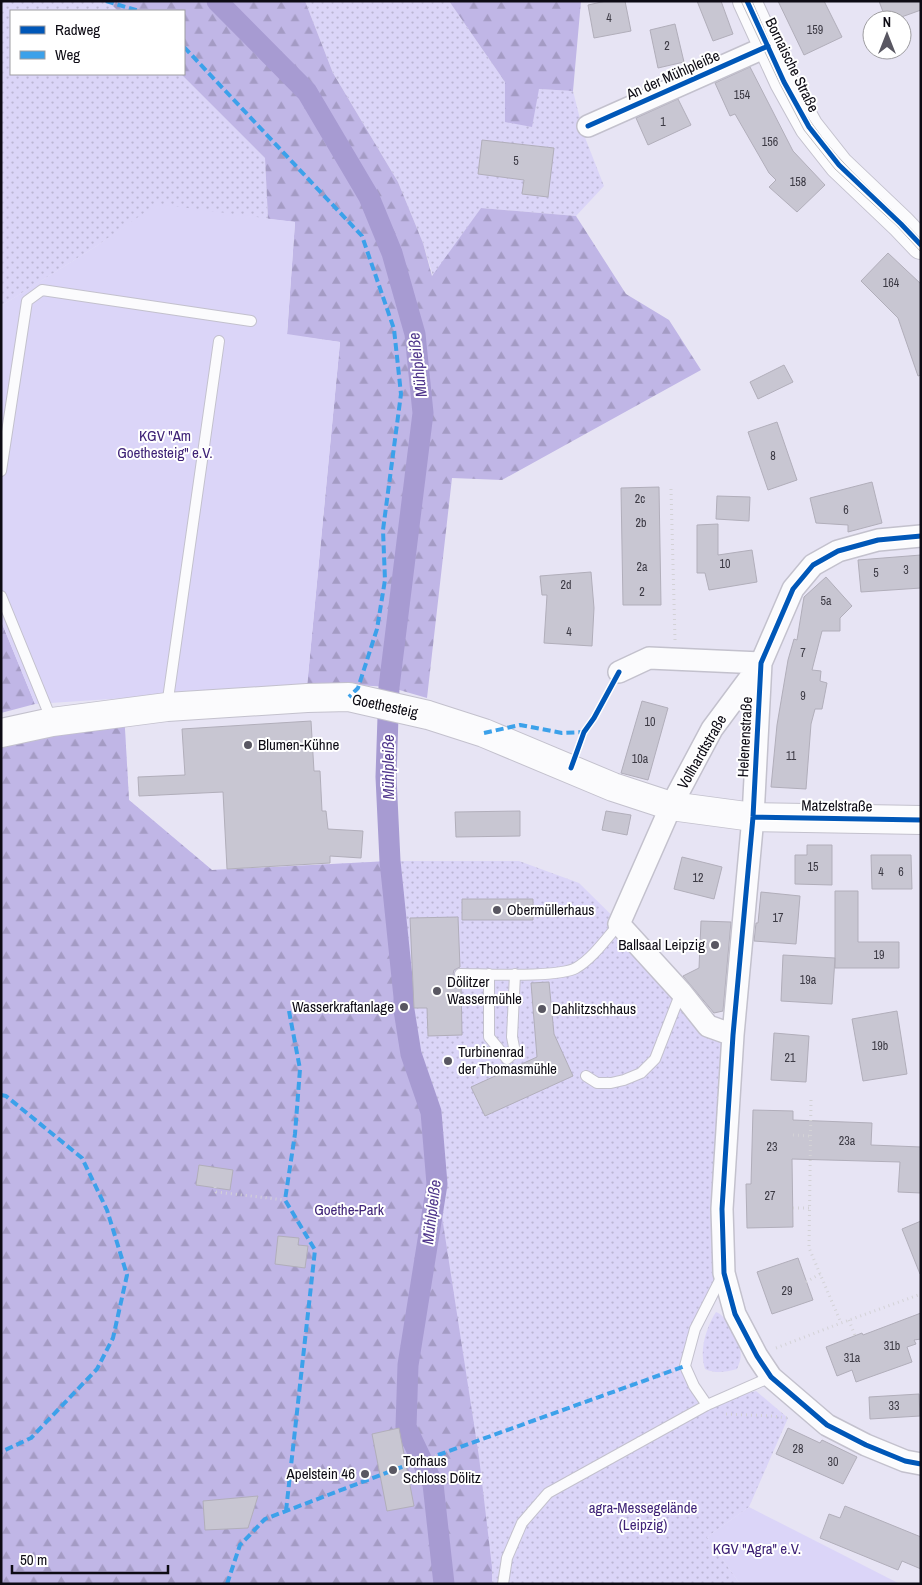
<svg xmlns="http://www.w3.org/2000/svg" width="922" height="1585" font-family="'Archivo Narrow',sans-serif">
  <defs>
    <pattern id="grass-dots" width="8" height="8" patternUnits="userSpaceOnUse" patternTransform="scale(1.25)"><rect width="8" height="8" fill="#dbd5f8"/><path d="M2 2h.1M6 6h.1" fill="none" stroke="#bbb6d4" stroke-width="1.8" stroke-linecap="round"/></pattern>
    <pattern id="forest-firs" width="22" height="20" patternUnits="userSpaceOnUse" patternTransform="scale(1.25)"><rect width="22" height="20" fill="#c0b6e6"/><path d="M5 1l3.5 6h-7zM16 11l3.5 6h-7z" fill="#a49bc4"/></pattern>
  </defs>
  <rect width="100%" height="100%" fill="#e7e4f4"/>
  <path fill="url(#grass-dots)" d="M1 1H108L118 11H11V74H181L265 158 268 219 157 205 95 247 1 306Z
    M305 1H449L505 82V122L539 89 573 91 584 135 604 186 576 216 481 208 433 276 423 243 398 182 333 73Z
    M124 712 129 800 212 870 390 861H519L579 883 733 1035 724 1273 695 1329 685 1366 707 1404 756 1391 788 1418 749 1507 707 1537 740 1584H1Z
    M716 1312C725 1314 739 1339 740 1349 742 1357 740 1362 737 1369 725 1372 716 1374 705 1369 699 1350 706 1328 716 1312Z"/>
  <path fill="url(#forest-firs)" d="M108 1H305L333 73 398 182 423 243 432 276 481 208 576 216 626 294 669 320 701 370 502 480 452 478 427 698 389 687 356 685 307 686 340 342 287 335 295 222 268 219 265 158 181 74H184V11H118Z
    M449 1H581L573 91 539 89 532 127 505 122V82Z
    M1 621 35 704 1 713Z
    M124 712 129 800 212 870 390 861 404 997V1010L411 1054 431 1112 437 1184 479 1457 492 1567V1584H1V733Z"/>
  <path fill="#dbd5f8" d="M157 204 295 222 287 334 340 342 307 686 35 704 1 621V306L95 247Z
    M749 1507 900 1584H740L707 1537Z"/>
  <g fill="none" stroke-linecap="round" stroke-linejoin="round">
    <path stroke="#a79bd2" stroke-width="21" d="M217 1 307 92 369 197 392 253 415 334 423 413 389 687 386 777 390 861 404 997V1010L411 1054 431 1112 437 1184 408 1365 406 1427 433 1484 444 1584"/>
  </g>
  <path fill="#c8c6d2" stroke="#b1aeba" d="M606 1H625L631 31 594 38 588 5Z
    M697 1H721L733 34 713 41Z
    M778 1H824L842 37 804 55Z
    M879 1H921V10L893 20H886Z
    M675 24 684 62 658 68 650 30Z
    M750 67 793 151 825 185 797 212 769 187 776 180 769 173 735 114 730 116 715 83Z
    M678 99 691 125 648 145 636 118Z
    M482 140 554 148 548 197 522 194 524 180 478 174Z
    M888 253 921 284V375L918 376 898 318 861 281Z
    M784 365 793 382 758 399 750 382Z
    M777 422 797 480 768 490 748 432Z
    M872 482 882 523 848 532V525L816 523 810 498Z
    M659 487 661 605H623L621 488Z
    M717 496 750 497 749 521 716 519Z
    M718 524V555L752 550 757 582 709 590 705 573H697V525Z
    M921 555V588L861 592 858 560Z
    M591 572 594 608 592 646 544 643 547 595H542L540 576Z
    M826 577 852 606 840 618V631H822L812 670 821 671 820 681 827 683 822 709H815L811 724 806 789 771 787 777 725 788 660 794 639 797 640 804 597Z
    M642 701 668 708 648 780 621 773Z
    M311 721 314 771H320L322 811H326L328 829 363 831 361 858 330 856V863L227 869 223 792 139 796 138 777 185 775 182 729Z
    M520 811V836L456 837 455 812Z
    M606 811 631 815 627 835 602 830Z
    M807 845H832V885L795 884V855H807Z
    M871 855H911L912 889H872Z
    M682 857 722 867 714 899 674 889Z
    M835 891H858V942H899V968H835Z
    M761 892 800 896 796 944 754 941 756 923H758Z
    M462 899H533V920H462Z
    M458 917 460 967 454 970 453 974 456 980 461 981 462 1035 428 1036 427 1008H414L410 918Z
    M701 921 731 922 723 1011 714 1013 683 976 699 968Z
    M783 955 835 958 832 1004 781 1001Z
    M549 982 554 1034 573 1076 485 1116 471 1087 537 1057 531 983Z
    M897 1011 907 1074 863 1081 852 1019Z
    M774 1033 809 1036 806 1082 771 1080Z
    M753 1110 793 1111V1120L872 1123 871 1145 921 1147V1193L898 1192 900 1162 792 1159 793 1227 747 1228 746 1184H751Z
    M199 1165 233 1170 230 1190 196 1185Z
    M921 1221V1273L920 1274 902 1229Z
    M278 1236 299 1238 298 1245 308 1246 305 1268 275 1264Z
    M798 1258 813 1300 772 1314 757 1272Z
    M921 1313V1339L914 1340 916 1344 907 1347 912 1362 856 1382 852 1370 837 1376 826 1347 862 1333 863 1335Z
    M919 1394 920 1416 870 1419 869 1397Z
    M399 1428 414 1506 387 1511 372 1434Z
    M788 1428 820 1443 822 1440 857 1457 843 1484 776 1454Z
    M258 1496 248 1528 205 1530 203 1501Z
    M845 1506 921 1537V1569L902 1561 898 1570 820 1538 829 1514 840 1518Z"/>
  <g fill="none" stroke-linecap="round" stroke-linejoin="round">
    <g stroke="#c3c1cd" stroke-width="12">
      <path id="service" d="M1 471 27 301 42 290 251 321
        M1 596 52 721
        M167 706 219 341
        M460 974C485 974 557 978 576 968 593 958 606 939 619 924
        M489 974V1037L507 1059 515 1052 512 1037 515 974
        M586 1076 597 1083H611L624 1080 641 1073 655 1059 681 992
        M707 1405 694 1386 685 1366 695 1329 722 1276
        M503 1584 507 1558 522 1523 548 1493 707 1405 771 1377"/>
    </g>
    <g stroke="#c3c1cd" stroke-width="24">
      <path id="minor" d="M588 126 768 46
        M921 536 878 540 838 551 813 565 793 589 761 663 753 817 733 1035 722 1209 724 1273 735 1314 757 1356 771 1377 827 1425 866 1445 905 1461 921 1464
        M619 672 649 658 761 663
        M733 1035 708 1026 681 992 619 924 671 806 712 729 761 663"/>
    </g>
    <g stroke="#c3c1cd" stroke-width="30">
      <path id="secondary" d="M747 1 784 82 809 127 839 165 901 224 921 245
        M1 733 52 722 167 707 307 698 349 697 428 715 484 733 613 787 671 806 753 817 921 820"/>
    </g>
    <path stroke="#d3d2d6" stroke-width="3" stroke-dasharray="1 4" stroke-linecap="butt" d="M671 489 675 640
      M811 1100 809 1248 841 1323 921 1294
      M793 1135 810 1136
      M215 1187 216 1192 285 1200
      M793 1208H809
      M806 1282 820 1274
      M849 1320 855 1336
      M776 1348 841 1323
      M726 1414 772 1416 787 1418
      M407 1465 438 1455"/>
    <use href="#service" stroke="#fbfbfd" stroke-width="10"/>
    <use href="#minor" stroke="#fbfbfd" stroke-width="21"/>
    <use href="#secondary" stroke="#fbfbfd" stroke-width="28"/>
    <path stroke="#c0bfc3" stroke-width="1" d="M741 1 780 84 804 130 835 169 897 226 921 252
      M752 1C771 43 786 88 813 125 843 169 885 201 921 239"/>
    <path stroke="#3ca1ea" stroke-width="4" stroke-dasharray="8 4" stroke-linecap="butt" d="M106 1 139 11
      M184 47 362 236 394 329 401 394 383 530 385 580 377 629 358 688 349 697
      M484 733 520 725 562 733 584 732
      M1 1095 6 1096 82 1158 107 1210 127 1275 113 1338 97 1369 31 1438 1 1452
      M438 1455 685 1366
      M286 1511 315 1250 285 1200 295 1134 300 1069 289 1011
      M227 1584 240 1545 265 1519 407 1465"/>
    <g stroke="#fff" stroke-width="8">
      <path id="cycleway" d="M747 1 784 82 809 127 839 165 901 224 921 245
        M588 126 768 46
        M921 536 878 540 838 551 813 565 793 589 761 663 753 817 733 1035 722 1209 724 1273 735 1314 757 1356 771 1377 827 1425 866 1445 905 1461 921 1464
        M571 768 584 732 594 718 619 672
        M753 817 921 820"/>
    </g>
    <use href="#cycleway" stroke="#0057b8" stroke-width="5"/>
  </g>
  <g fill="#595762" stroke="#fff" stroke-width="2">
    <circle cx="248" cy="745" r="5"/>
    <circle cx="497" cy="910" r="5"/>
    <circle cx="715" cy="945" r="5"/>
    <circle cx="437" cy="991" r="5"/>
    <circle cx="404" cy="1007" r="5"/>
    <circle cx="542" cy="1009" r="5"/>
    <circle cx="448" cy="1061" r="5"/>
    <circle cx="393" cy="1470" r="5"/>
    <circle cx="365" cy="1474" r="5"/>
  </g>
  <g text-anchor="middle" stroke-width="4" stroke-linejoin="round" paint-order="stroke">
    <g font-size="12" fill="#3c3a44">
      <text x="609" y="22">4</text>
      <text x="815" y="34">159</text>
      <text x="667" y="50">2</text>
      <text x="742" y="99">154</text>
      <text x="663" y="126">1</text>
      <text x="770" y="146">156</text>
      <text x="516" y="165">5</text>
      <text x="798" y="186">158</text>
      <text x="891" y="287">164</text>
      <text x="773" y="460">8</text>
      <text x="640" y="503">2c</text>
      <text x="846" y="514">6</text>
      <text x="641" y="527">2b</text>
      <text x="725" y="568">10</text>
      <text x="642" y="571">2a</text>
      <text x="906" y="574">3</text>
      <text x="876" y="577">5</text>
      <text x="566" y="589">2d</text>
      <text x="642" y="596">2</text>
      <text x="826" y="605">5a</text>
      <text x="569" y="636">4</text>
      <text x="803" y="657">7</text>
      <text x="803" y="700">9</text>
      <text x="650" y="726">10</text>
      <text x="791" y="760">11</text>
      <text x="640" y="763">10a</text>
      <text x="813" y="871">15</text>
      <text x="881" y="876">4</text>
      <text x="901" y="876">6</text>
      <text x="698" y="882">12</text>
      <text x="778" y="922">17</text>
      <text x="879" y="959">19</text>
      <text x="808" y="984">19a</text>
      <text x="880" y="1050">19b</text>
      <text x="790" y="1062">21</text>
      <text x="847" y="1145">23a</text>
      <text x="772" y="1151">23</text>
      <text x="770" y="1200">27</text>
      <text x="787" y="1295">29</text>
      <text x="892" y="1350">31b</text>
      <text x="852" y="1362">31a</text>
      <text x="894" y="1410">33</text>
      <text x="798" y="1453">28</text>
      <text x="833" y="1466">30</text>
    </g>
    <g font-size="15" fill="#0d0b14" stroke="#fff">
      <text transform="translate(792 65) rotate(64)" y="5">Bornaische Straße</text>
      <text transform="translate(673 75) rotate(-24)" y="5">An der Mühlpleiße</text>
      <text transform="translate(385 706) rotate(12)" y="5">Goethesteig</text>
      <text transform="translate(745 737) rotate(-87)" y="5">Helenenstraße</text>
      <text transform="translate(702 752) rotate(-60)" y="5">Vollhardtstraße</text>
      <text transform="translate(837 806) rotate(1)" y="5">Matzelstraße</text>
    </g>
    <g font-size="15" fill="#3f2377" stroke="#fff">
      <text x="165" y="441">KGV "Am<tspan x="165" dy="17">Goethesteig" e.V.</tspan></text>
      <text x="349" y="1215">Goethe-Park</text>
      <text x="643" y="1513">agra-Messegelände<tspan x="643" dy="17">(Leipzig)</tspan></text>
      <text x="757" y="1554">KGV "Agra" e.V.</text>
    </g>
    <g font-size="15" fill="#0d0b14" stroke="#fff" text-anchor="start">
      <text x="258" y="750">Blumen-Kühne</text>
      <text x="507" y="915">Obermüllerhaus</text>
      <text x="705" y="950" text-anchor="end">Ballsaal Leipzig</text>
      <text x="447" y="987">Dölitzer<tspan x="447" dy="17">Wassermühle</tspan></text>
      <text x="394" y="1012" text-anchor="end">Wasserkraftanlage</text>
      <text x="552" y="1014">Dahlitzschhaus</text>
      <text x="458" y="1057">Turbinenrad<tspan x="458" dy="17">der Thomasmühle</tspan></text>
      <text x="403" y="1466">Torhaus<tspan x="403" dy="17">Schloss Dölitz</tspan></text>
      <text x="355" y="1479" text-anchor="end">Apelstein 46</text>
    </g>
    <g font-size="16" font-style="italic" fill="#50378c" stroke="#fff">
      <text transform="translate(417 365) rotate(-97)" y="6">Mühlpleiße</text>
      <text transform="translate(388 767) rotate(-90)" y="6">Mühlpleiße</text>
      <text transform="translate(431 1212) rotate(-83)" y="6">Mühlpleiße</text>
    </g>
  </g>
  <rect width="922" height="1585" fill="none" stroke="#0d0b14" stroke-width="5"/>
  <rect x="10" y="10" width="175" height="65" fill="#ffffff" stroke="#9e9da1"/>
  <rect x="20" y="26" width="25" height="8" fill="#0057b8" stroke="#9e9da1"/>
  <text x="55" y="35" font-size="15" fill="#0d0b14">Radweg</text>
  <rect x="20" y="51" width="25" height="8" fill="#3ca1ea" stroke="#9e9da1"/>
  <text x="55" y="60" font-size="15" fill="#0d0b14">Weg</text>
  <g transform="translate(887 35)"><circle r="24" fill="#ffffff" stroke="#9e9da1"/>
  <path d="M0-4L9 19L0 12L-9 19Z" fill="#595762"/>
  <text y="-8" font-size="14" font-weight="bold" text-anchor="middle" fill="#0d0b14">N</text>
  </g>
  <path d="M12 1565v8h156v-8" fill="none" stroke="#0d0b14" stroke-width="2.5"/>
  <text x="20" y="1565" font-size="15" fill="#0d0b14" stroke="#ffffff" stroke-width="4" paint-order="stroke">50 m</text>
</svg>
